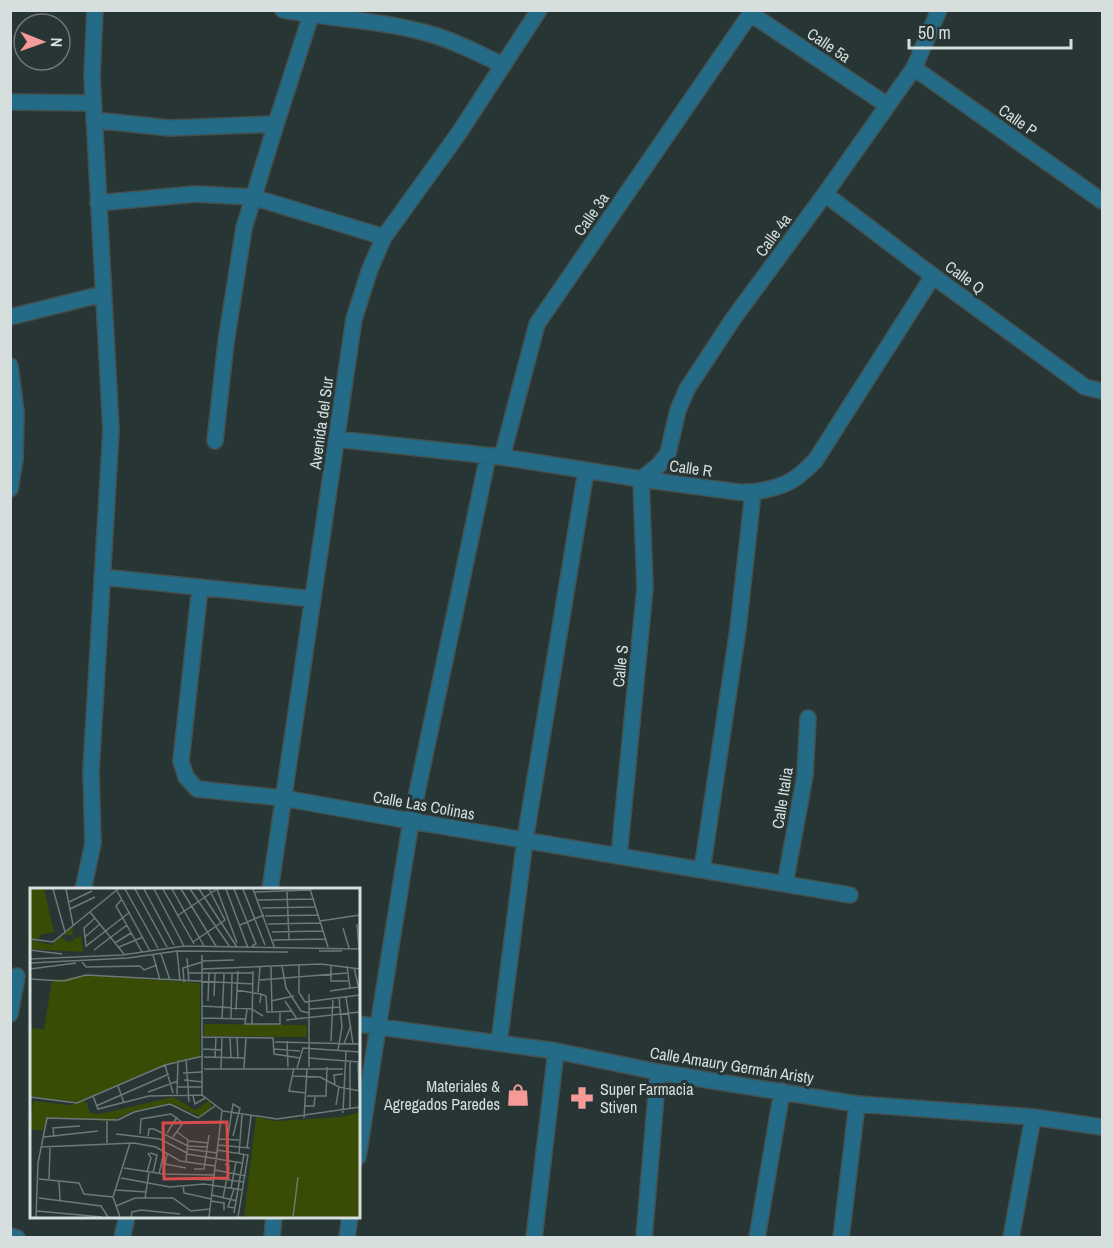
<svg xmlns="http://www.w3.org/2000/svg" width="1113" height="1248" font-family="'Archivo Narrow',sans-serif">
  <rect width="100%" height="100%" fill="#273534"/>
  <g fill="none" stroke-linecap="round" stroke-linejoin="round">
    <g stroke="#43504f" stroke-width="18">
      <path id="street" d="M283 10C332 19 382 20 430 34 456 41 479 54 503 65
        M751 14 887 105
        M914 68 1102 201
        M10 102 93 103
        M94 120 169 128 276 124
        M825 194 933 276 1085 387 1102 391
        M98 203 195 194 253 197 384 237
        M10 317 103 294
        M10 366 16 412 15 459 10 489
        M336 439 502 457 641 479 738 492C756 493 783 488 797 477 804 472 809 466 815 461L933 276
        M215 441 226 342 244 228 276 124 311 15
        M502 457 537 324 753 10
        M102 577 313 599
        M200 587 181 761 186 777 197 789 283 798 411 821 850 895
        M619 856 645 588 641 479 659 465 668 453 678 410 687 389 733 319 825 194 914 68 939 10
        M702 870 738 629 753 493
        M785 884 805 775 808 718
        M83 890 93 843 91 771 111 430 92 76 95 10
        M270 890 354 319 370 269 384 237 459 133 539 10
        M10 1014 17 976
        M358 1024 556 1051 658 1072 857 1104 1033 1117 1102 1127
        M499 1043 525 840 586 471
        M358 1157 378 1027 411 821 488 456
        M10 1236 17 1238
        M122 1238 127 1216
        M272 1238 274 1216
        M347 1238 350 1216
        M534 1238 556 1051
        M644 1238 658 1072
        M757 1238 782 1091
        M841 1238 857 1104
        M1011 1238 1033 1117"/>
    </g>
    <use href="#street" stroke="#236b86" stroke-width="15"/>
  </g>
  <defs>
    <g id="shop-bare" transform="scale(1.8)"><path d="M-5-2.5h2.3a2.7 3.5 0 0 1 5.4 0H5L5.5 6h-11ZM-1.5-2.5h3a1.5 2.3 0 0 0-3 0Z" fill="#f59b97" stroke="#273534" stroke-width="2.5" paint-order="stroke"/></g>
    <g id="pharmacy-bare" transform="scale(1.8)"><path d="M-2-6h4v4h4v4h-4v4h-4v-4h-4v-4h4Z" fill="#f59b97" stroke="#273534" stroke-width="2.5" paint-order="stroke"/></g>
  </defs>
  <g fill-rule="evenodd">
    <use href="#shop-bare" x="518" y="1095"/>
    <use href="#pharmacy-bare" x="582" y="1098"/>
  </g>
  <g text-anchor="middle" stroke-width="6" stroke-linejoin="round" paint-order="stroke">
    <g font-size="16" fill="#d6dede" stroke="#273534">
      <text transform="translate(829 45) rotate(34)" y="6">Calle 5a</text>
      <text transform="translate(1018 120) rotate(35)" y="6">Calle P</text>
      <text transform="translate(591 214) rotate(-55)" y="6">Calle 3a</text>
      <text transform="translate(773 235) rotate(-54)" y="6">Calle 4a</text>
      <text transform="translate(965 277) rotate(36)" y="6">Calle Q</text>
      <text transform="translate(321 423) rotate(-82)" y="6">Avenida del Sur</text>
      <text transform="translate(691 468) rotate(8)" y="6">Calle R</text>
      <text transform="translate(620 666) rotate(-84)" y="6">Calle S</text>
      <text transform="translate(782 798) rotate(-81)" y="6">Calle Italia</text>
      <text transform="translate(424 805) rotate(10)" y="6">Calle Las Colinas</text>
      <text transform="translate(732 1065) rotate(9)" y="6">Calle Amaury Germán Aristy</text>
    </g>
    <g font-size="16" fill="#d6dede" stroke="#273534" text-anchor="end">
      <text x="500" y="1092">Materiales &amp;<tspan x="500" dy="18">Agregados Paredes</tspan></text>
      <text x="600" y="1095" text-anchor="start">Super Farmacia<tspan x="600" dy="18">Stiven</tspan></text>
    </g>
  </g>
  <g transform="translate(30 888)">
    <rect width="330" height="330" fill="#273534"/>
    <path d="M0 1H14L24 44 10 47 9 52 0 50ZM43 39 44 51 51 48 53 64 0 61V52L22 57 31 48 37 54 43 53V43L42 47H33ZM55 87 170 95V168L134 177 48 214 0 208V140L14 141 22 93ZM174 136 277 137V149L174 148ZM143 209 165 222 179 213 182 218 171 229 141 215 101 224 82 233 19 229 13 242H0L3 213 39 217 56 213 60 225 70 226ZM330 224V329H214L226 229 247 233 312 229Z" fill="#394c05"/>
    <path fill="none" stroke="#6d7978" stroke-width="1.5" d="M23 1 35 44M36 1 43 37M86 1 120 63M95 1 128 60M105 1 137 59M114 1 144 57M124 1 154 58M133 1 164 56M142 1 174 58M151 1 186 58M160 1 200 59M169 1 207 59M187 1 207 55M196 1 218 60M204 1 226 56 222 58M213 1 235 57M223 1 245 61M280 1 298 59M257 3 259 52M224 4 280 2M92 11 86 18 112 64M228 12 283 11M39 14 62 3M232 20 285 19M40 21 65 9M60 24 94 66M147 28 187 1M235 28 288 27M65 30 54 40 56 58 100 24M290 33 330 27M238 36 290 35M327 36 329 61M210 37 234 27M313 40 319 60M242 44 293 43M55 49 70 36M0 51 23 54 88 1M243 52 295 51M163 54 195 32 179 1M85 55 101 45M89 59 113 49M0 62 32 66M64 62 97 37M147 63 150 93M289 63H312M131 66 140 92M123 67 130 92M172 67V207L176 210 193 223 247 231 330 219M157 70 159 94M0 71 92 67 154 58 330 61M172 73 204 72M52 74 56 79 110 78M0 75 98 70 147 63 258 64M269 77V106M301 77V93H318M110 78 114 82 127 77M252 78 256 100 271 123 279 125M317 78 320 100M241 79 242 124 262 123M324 80 330 105M0 81 46 75M172 81 291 76 330 81M159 85H223M0 91 34 93 56 87 223 96M230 92 317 85M154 94 153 80 172 74M206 102 231 106M300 103 328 99M228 104 230 79M270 106 275 114 330 107M279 106V179M184 108 185 85M316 109 323 156M178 113 179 84M241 113 264 108M255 113 267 131M230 115 231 106 236 108 237 124H241M172 118 222 121 233 128M217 121 215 136H250V125M279 121 310 119M206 122 208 83M172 130 215 131M201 130 202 85M192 131 194 86M256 132 330 124M222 136 223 83M172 149 243 150 244 166 270 170M200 150 201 169M207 150 208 170M257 153 258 179M301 153 303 110M245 154 330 156M314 156 321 137M173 161 192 162M244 161 270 163M308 162 312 139 309 110M174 169 215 170M185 169 186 149M278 170 330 174M156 171 159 214M328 174 329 203M135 177 143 205M214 180 216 150M264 180 259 203 276 205M267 180 273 160 330 164M174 181H313M191 181 192 150M153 185 173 184M263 188 290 189 309 199 330 203M154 192 173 194M305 197 304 187 313 186M88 198 94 215M148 199H172M118 204 148 193M147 206 148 172M63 208 68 221 119 208 172 207M163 208 165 216 175 210M277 208H296L297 179M0 209 47 215 135 177 173 168M306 217 309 199M66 218 139 186M275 218H284L285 209M320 220V173M313 225 316 163M274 230 277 181M77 233V255M147 244 158 252 156 274M137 245 147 229M86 246 130 251 157 265M110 246 111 231 141 226 153 235 143 249M118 248 119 241H124L158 258 177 259M198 248 203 216 210 220 203 248M14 249 68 243M24 249 23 240 50 238M189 251 209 252M159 253 178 255M188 257 220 260M11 259 104 255 126 259 150 273 185 278M217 260 221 228M158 261 187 265M187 262 218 267 208 329M120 265 127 267 123 285M157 266 212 275M209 266 212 227M135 276 156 280M94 280 133 286 184 287M164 281H174L179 247M185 282 216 288M117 284 121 270 118 265M129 286 134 264M133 286 137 266M91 290 140 299 174 296 213 302M184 290 214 294M9 291 49 295 54 306 83 309M19 291 20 260M150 291 183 292M29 293 30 312M153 297 154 305 181 311M201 300 206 274M204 301 198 319 205 320M86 302 116 304M182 307 207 313M9 310 71 318 78 329M115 310 119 285M193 310 199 279 195 276M181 313 194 315V322M86 318 105 310H143L161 323 180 321M7 323 72 329M204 325 214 266M6 329 8 275 17 230 88 232 104 224 140 216 168 230 185 218M90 329 83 309 100 255M101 329 102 324 111 322 150 326M179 329 192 223M263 329 268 289"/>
    <path fill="#d64c4c" fill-opacity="0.15" stroke="#d64c4c" stroke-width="3" d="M197 234 198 290 134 291 133 235Z"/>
    <rect width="330" height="330" fill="none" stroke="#d6dede" stroke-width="3"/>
  </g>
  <rect width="1113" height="1248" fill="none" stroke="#d6dede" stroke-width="24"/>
  <g transform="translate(42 42) rotate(91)"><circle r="28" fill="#273534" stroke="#6d7978" stroke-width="1.5"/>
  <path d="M0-4.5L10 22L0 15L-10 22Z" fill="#f59b97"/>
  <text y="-9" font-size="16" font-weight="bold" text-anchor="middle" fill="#d6dede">N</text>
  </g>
  <path d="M909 39v9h162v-9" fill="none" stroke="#d6dede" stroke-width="3"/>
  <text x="918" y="39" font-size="18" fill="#d6dede" stroke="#273534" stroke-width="4.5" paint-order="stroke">50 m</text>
</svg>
